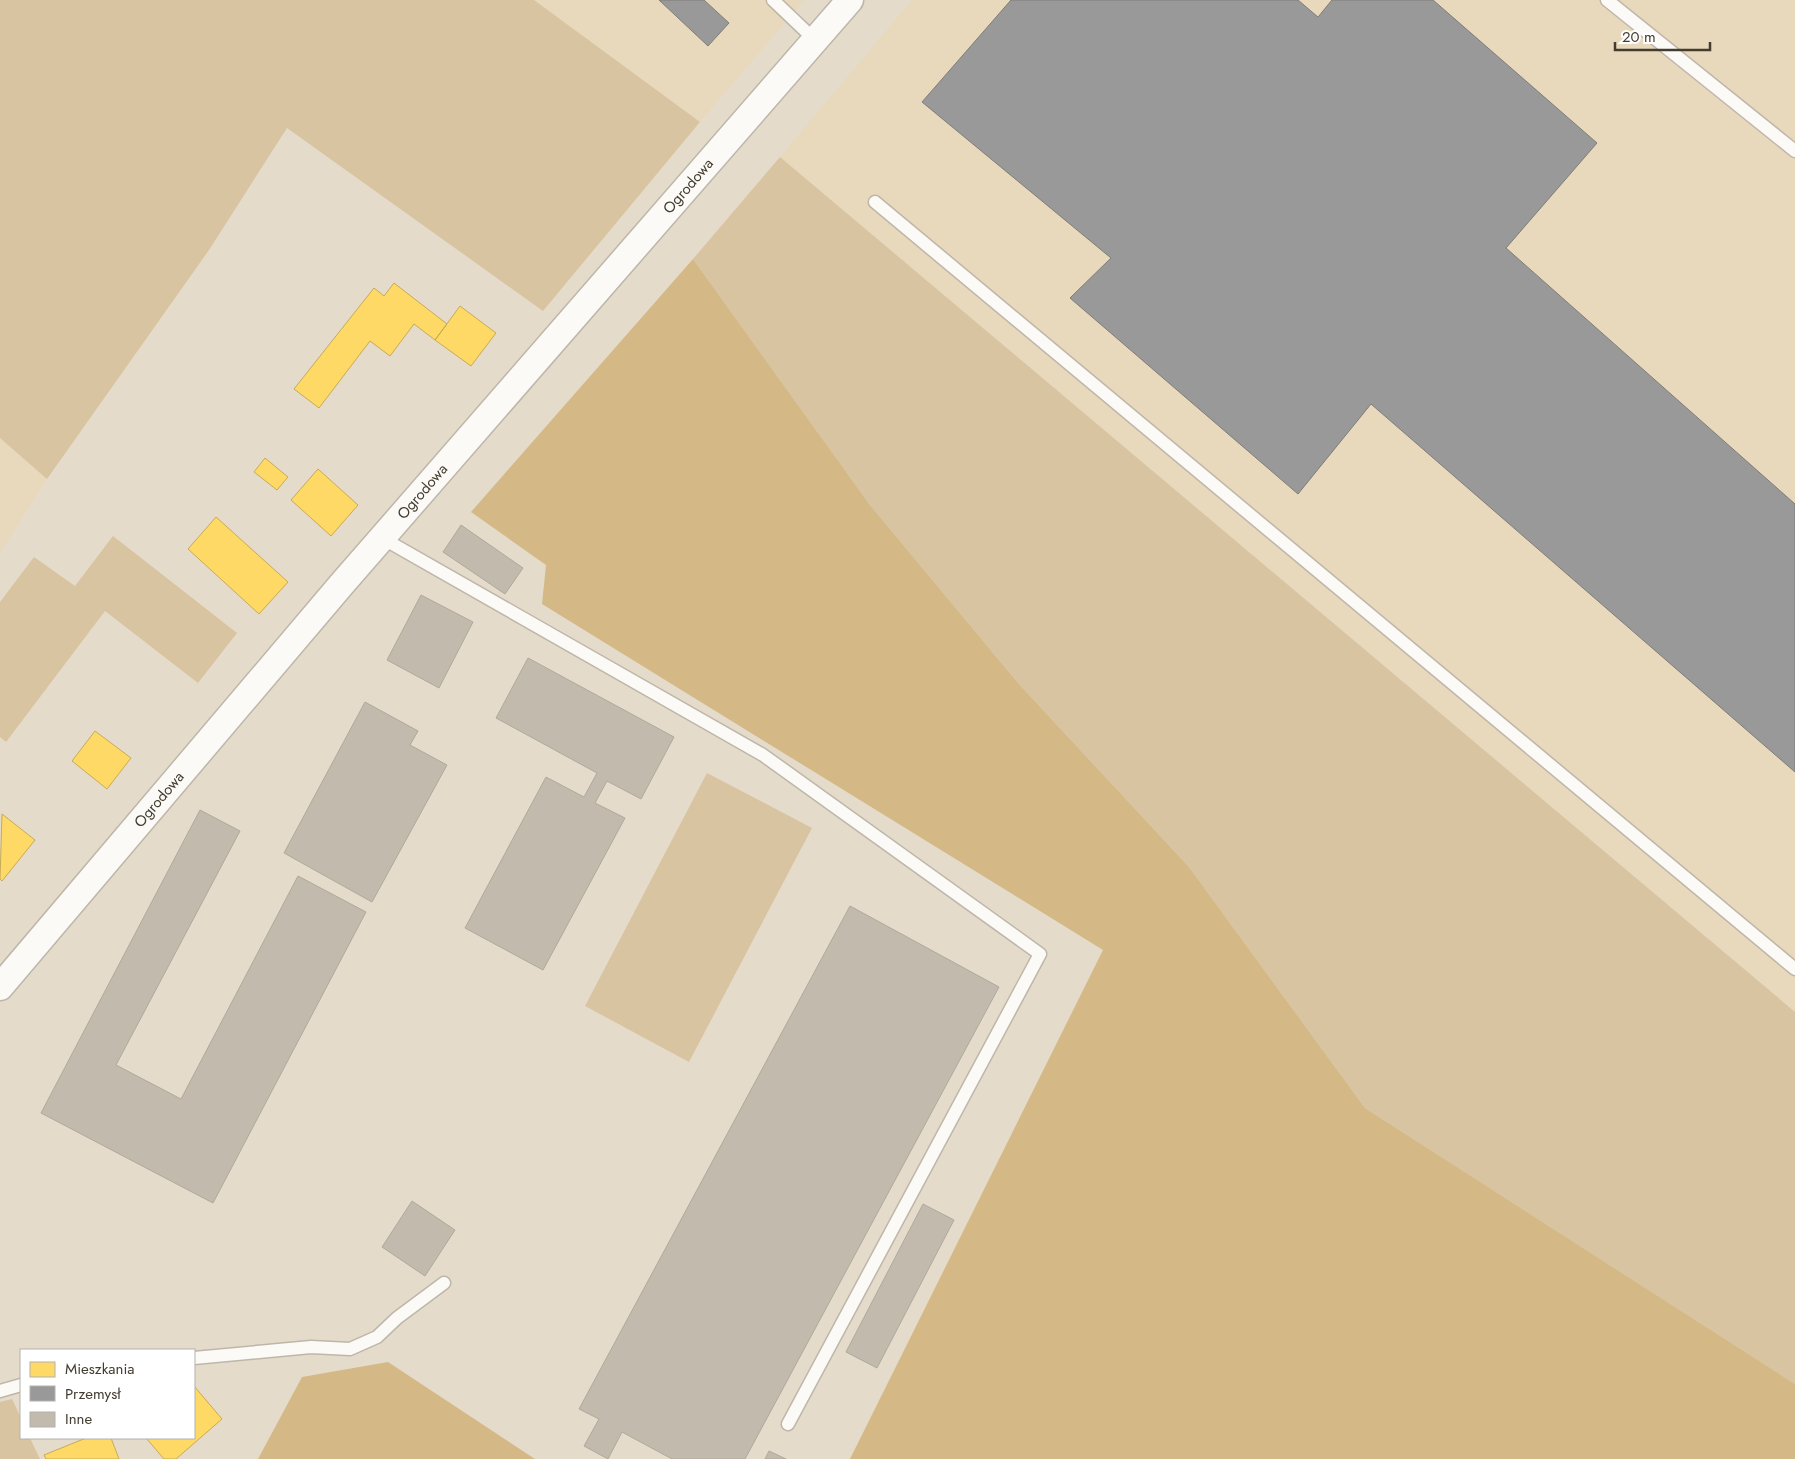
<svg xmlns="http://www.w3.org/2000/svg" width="1795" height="1459" font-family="Jost,sans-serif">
  <rect width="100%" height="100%" fill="#e5dbca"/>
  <path fill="#e8d8bc" d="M534 0H804L700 122Z
    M912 0H1795V1012L780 157Z
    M0 438 47 479 0 553Z"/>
  <path fill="#d9c4a1" d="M0 0H534L700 122 543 311 287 128 209 250 47 479 0 438Z
    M780 157 1795 1012V1384L1365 1108 1189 867 1018 683 870 505 693 259Z
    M113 536 237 633 198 683 105 611 6 742 0 737V602L34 557 75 586Z
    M707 773 812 828 689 1062 585 1006Z
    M12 1399 21 1418V1438H30L40 1459H0V1402Z"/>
  <path fill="#d4b987" d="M693 259 870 505 1018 683 1189 867 1365 1108 1795 1384V1459H850L1103 950 542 604 546 565 471 512Z
    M388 1362 535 1459H258L302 1377Z"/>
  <path fill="#ffd966" stroke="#c7aa56" d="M394 283 447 324 435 340 414 324 390 356 370 341 319 408 294 389 374 288 384 296Z
    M460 306 496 333 471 366 435 340Z
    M265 458 288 477 277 490 254 472Z
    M318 469 358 505 331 536 291 500Z
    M216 517 288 582 259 614 188 549Z
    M95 731 131 758 107 789 72 761Z
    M2 814 35 840 2 881 0 879Z
    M194 1386 222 1419 176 1459H164L146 1438H194Z
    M86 1438H111L119 1459H46L44 1455Z"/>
  <path fill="#999" stroke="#7f7d79" d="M659 0H704L729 23 708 46Z
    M1011 0H1298L1318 17 1332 0H1433L1597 143 1506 248 1795 504V772L1371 404 1298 494 1070 298 1111 258 922 102Z"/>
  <path fill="#c2bbad" stroke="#b0a89b" d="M461 525 523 568 505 594 443 552Z
    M421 595 473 622 439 688 387 660Z
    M528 658 674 737 641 799 607 781 595 803 625 818 543 970 465 928 546 777 584 797 597 773 496 718Z
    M365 702 418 731 410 745 447 765 372 902 284 853Z
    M200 810 240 831 116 1065 181 1099 298 876 366 912 213 1203 41 1113Z
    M850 906 999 987 745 1459H672L622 1432 608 1459 584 1446 599 1419 579 1409Z
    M412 1201 455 1230 425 1276 382 1247Z
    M923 1204 954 1220 877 1368 846 1352Z
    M769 1451 786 1459H765Z"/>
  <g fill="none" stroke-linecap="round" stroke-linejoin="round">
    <g stroke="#beb6a9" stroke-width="15">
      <path id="lane" d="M773 0 815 40
        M1607 0 1795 151
        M875 202 1795 969
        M382 538 763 755 1040 954 788 1424
        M194 1358 311 1347 350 1349 377 1337 397 1318 444 1283
        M0 1391 21 1385"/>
    </g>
    <g stroke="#beb6a9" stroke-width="29">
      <g id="street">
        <path id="s1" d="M0 987 341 585 850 0"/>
      </g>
    </g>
    <use href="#lane" stroke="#fbfaf7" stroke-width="12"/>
    <use href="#street" stroke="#fbfaf7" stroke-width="26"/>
  </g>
  <g text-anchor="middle" stroke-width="5" stroke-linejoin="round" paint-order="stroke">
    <g font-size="15" fill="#433c2f" stroke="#fff">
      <text dy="5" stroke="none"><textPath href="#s1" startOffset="1056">Ogrodowa</textPath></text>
      <text dy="5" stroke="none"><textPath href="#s1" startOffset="651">Ogrodowa</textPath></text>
      <text dy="5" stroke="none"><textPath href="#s1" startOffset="246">Ogrodowa</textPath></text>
    </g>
  </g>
  <rect x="20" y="1349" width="175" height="90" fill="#ffffff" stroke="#b4b1ac"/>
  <rect x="30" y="1362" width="25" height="15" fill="#ffd966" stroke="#b4b1ac"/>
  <text x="65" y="1374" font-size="15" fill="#433c2f">Mieszkania</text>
  <rect x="30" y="1386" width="25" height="15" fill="#999999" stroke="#b4b1ac"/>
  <text x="65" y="1399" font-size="15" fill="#433c2f">Przemysł</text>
  <rect x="30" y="1412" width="25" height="15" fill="#c2bbad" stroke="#b4b1ac"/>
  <text x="65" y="1424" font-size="15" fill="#433c2f">Inne</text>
  <path d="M1615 42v8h95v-8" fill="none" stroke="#433c2f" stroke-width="2.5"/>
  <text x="1622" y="42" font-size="15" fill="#433c2f" stroke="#ffffff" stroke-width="4" paint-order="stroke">20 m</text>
</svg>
